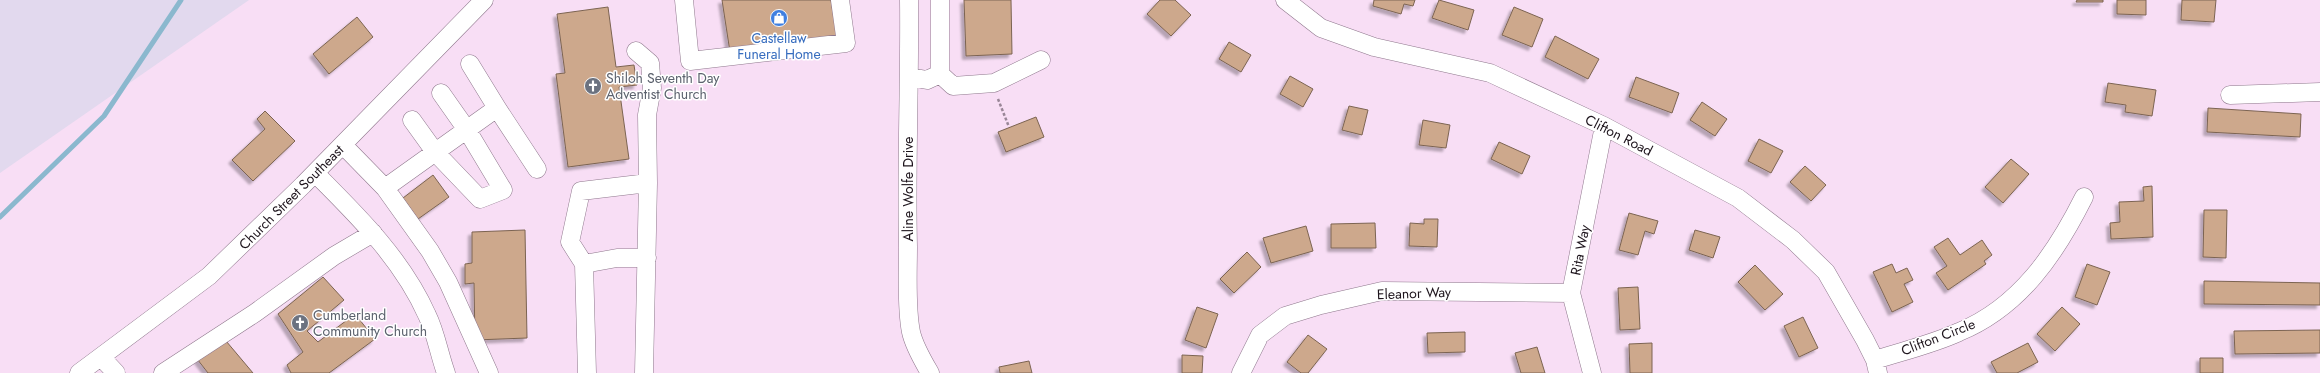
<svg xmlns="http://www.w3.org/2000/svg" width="2320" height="373" font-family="Jost,sans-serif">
  <defs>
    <filter id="shadow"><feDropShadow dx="-3.5" dy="3.5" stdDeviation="1" flood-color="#0004"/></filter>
  </defs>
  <rect width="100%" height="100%" fill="#f8def5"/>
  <path fill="#e2d9ee" d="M0 0H249L0 173Z"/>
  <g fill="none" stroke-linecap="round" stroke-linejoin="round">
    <path stroke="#8bb8ce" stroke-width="5" d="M0 217 104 116 181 0"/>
  </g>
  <path fill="#cda88c" stroke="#7c6452" filter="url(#shadow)" d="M722 0H831L837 36 730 52Z
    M964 0H1011L1012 54 966 56Z
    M1160 0H1175L1191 15 1171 36 1147 14Z
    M1374 0H1415L1413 6 1404 4 1401 14 1373 6Z
    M1439 0 1474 10 1468 30 1432 18Z
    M2077 0H2103V2H2076Z
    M2117 0H2146V15L2117 14Z
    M2182 0H2216L2214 22 2181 20Z
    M608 7 616 67 634 65 637 85 619 87 629 159 568 167 556 74 565 73 557 14Z
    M1514 7 1543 19 1532 47 1502 35Z
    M357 17 373 37 329 74 313 54Z
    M1555 36 1599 59 1588 79 1545 57Z
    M1229 42 1251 55 1241 72 1219 59Z
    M1290 76 1313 89 1303 107 1280 94Z
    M1636 77 1679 93 1672 113 1629 97Z
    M2108 83 2156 90 2152 116 2125 112 2126 105 2105 102Z
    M1702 102 1727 119 1715 136 1690 120Z
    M1349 106 1368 110 1362 135 1342 130Z
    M2208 108 2301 114 2300 137 2207 132Z
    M265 111 295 141 253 181 232 160 265 129 257 119Z
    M1036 117 1044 137 1006 152 998 132Z
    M1423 120 1450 125 1446 148 1419 145Z
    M1759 139 1783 151 1771 173 1748 161Z
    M1499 142 1530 156 1522 174 1491 159Z
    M2011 159 2029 174 2003 203 1985 187Z
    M1805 166 1826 185 1811 201 1790 182Z
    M433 175 449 197 418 219 403 198Z
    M2152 186 2153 237 2111 239 2110 223 2120 222 2119 202 2144 201 2143 187Z
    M2204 210H2227L2226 258 2203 257Z
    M1629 213 1658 221 1654 234 1645 231 1638 255 1619 250Z
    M1424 219H1438L1437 247 1409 246 1410 223 1424 224Z
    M1375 223 1376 248H1331V224Z
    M1306 226 1313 251 1271 263 1263 238Z
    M525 230 527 338 475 340 474 283 465 284V264L472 263V232Z
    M1695 230 1720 237 1713 258 1689 250Z
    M1948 238 1960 255 1982 240 1992 255 1984 261 1986 264 1948 290 1936 273 1947 266 1934 247Z
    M1247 252 1261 267 1234 293 1220 279Z
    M1892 264 1896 273 1907 268 1913 280 1904 284 1913 302 1892 312 1873 272Z
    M2087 264 2110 272 2097 305 2075 297Z
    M1755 265 1783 294 1765 310 1738 282Z
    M323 277 344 300 307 331 318 342 355 314 375 339 329 373H291L287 365 303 352 278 314Z
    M2204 281 2320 283V305L2204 304Z
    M1638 287 1640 329 1620 330 1618 288Z
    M1197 307 1218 314 1206 348 1185 340Z
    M2062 307 2080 324 2055 351 2037 334Z
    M1803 317 1818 348 1799 357 1784 326Z
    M2320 330V353L2235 354 2234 331Z
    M1465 332V352L1428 353 1427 333Z
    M221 335 253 373H208L194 355Z
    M1308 335 1327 349 1308 373H1301L1287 362Z
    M1652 343V373H1630L1629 344Z
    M2028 343 2038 362 2017 373H1997L1991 362Z
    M1537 347 1545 373H1521L1515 353Z
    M1182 355 1203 356 1202 373H1182Z
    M2200 358H2223V373H2200Z
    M1029 361 1032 373H1000L999 367Z"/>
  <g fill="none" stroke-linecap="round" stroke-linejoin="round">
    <g stroke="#8f788d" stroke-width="19">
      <path id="minor" d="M684 0 690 61 846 43 840 0
        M909 0C910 82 906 164 908 247 908 272 906 308 911 332 914 346 923 361 930 373
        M940 0V74L953 86 994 83 1041 60
        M1285 0 1321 28 1374 47 1490 73 1604 126 1738 198 1793 240 1826 272 1865 340 1875 360 1878 373
        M470 64 497 108
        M910 77 927 80 940 74
        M2230 95 2320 92
        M412 120 435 152 480 199 503 190 467 130 441 93
        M343 145 385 188 497 108 537 169
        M315 173C358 216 402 259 427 315 436 333 439 354 446 373
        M385 188 430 251 448 282 489 373
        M584 264 570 242 581 191 648 183 647 115 652 88 650 63 636 51
        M101 357 116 373
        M1875 360C1903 351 1933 344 1959 332 2020 307 2056 253 2084 197
        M79 373 209 276 303 185 484 0
        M163 373 255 313 334 256 373 233
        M587 373 584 264 617 258H647
        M644 373 648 183
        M1241 373 1260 335 1285 316 1321 305 1382 291 1571 293
        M1592 373 1571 293 1604 126"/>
    </g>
    <path stroke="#998697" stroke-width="2.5" stroke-dasharray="3 2" stroke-linecap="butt" d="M998 99 1009 127"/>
    <use href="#minor" stroke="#fff" stroke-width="18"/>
  </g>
  <defs>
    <g id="shop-disc" transform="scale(0.9)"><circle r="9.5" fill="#3f7fe0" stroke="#fff"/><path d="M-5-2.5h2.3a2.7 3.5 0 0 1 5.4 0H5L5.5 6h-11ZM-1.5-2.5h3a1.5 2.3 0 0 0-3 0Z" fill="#fff"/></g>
    <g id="church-disc" transform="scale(0.9)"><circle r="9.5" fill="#6b7280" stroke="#fff"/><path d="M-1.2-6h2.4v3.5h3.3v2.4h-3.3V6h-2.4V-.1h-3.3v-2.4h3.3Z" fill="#fff"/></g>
  </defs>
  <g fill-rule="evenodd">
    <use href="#shop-disc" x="779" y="18"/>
    <use href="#church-disc" x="593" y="86"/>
    <use href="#church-disc" x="300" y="323"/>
  </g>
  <g text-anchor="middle" stroke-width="3" stroke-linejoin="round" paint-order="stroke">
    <g font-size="14" fill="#366cbe" stroke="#fff">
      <text x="779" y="43">Castellaw<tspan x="779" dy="16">Funeral Home</tspan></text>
    </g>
    <g font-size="14" fill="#5b616d" stroke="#fff" text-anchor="start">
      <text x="606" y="83">Shiloh Seventh Day<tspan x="606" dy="16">Adventist Church</tspan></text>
      <text x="313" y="320">Cumberland<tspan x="313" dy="16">Community Church</tspan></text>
    </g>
    <g font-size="14" fill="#1d141c" stroke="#fff">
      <text transform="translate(1619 135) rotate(27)" y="5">Clifton Road</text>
      <text transform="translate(908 189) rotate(-90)" y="5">Aline Wolfe Drive</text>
      <text transform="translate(291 197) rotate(-45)" y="5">Church Street Southeast</text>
      <text transform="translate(1580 250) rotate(-79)" y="5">Rita Way</text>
      <text transform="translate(1414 293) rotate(-2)" y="5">Eleanor Way</text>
      <text transform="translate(1938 337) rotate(-21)" y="5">Clifton Circle</text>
    </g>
  </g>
</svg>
